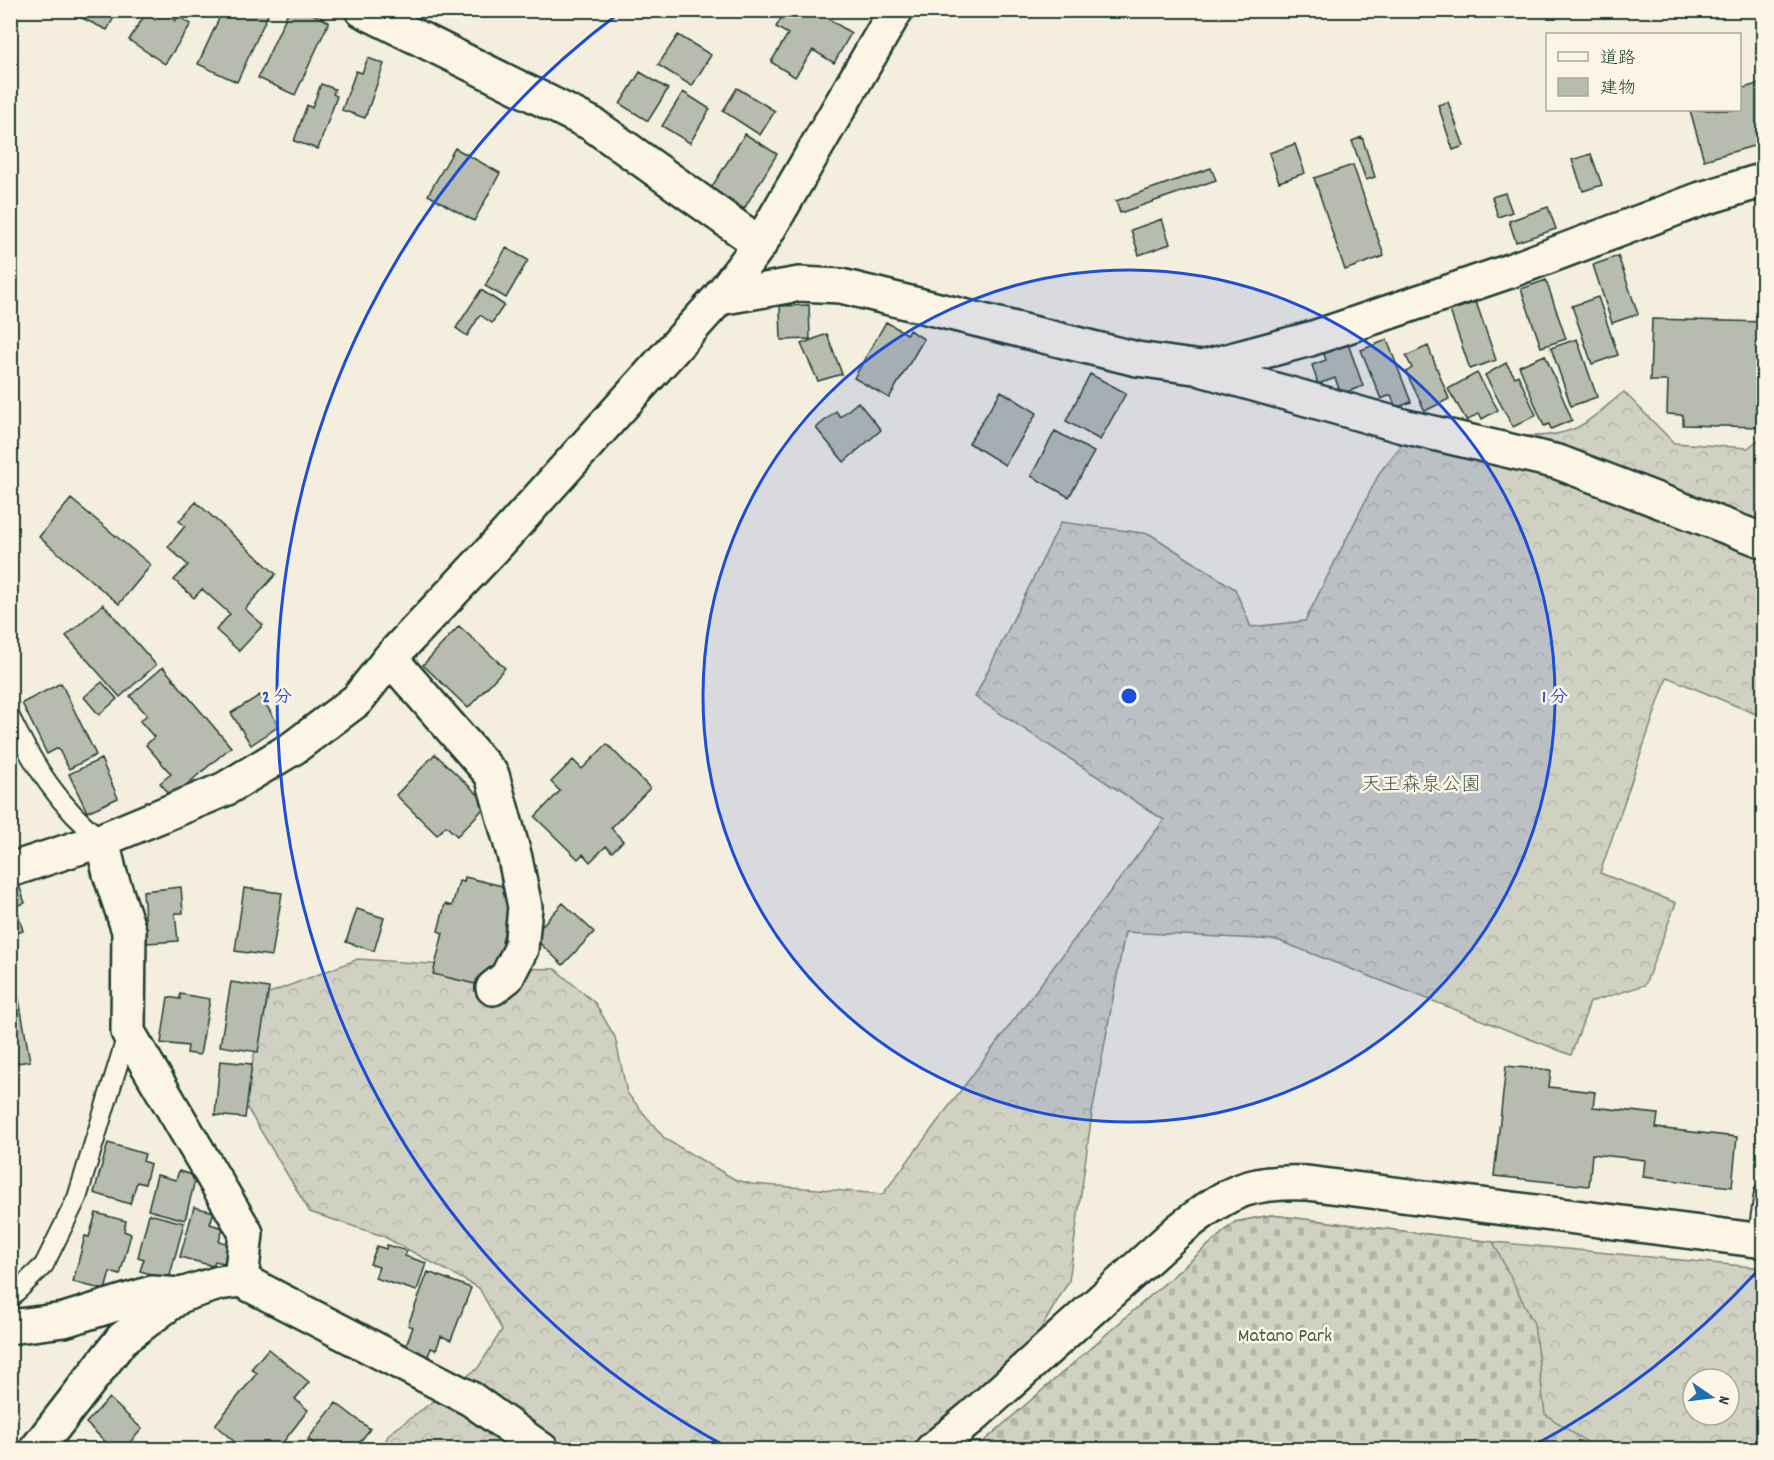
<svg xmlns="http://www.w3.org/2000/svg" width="1774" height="1460" font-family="Dekko,'Klee One',sans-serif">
  <defs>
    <pattern id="forest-crowns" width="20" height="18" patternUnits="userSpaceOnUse" patternTransform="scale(1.5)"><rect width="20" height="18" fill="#d0d1c2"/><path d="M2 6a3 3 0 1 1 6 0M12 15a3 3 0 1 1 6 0" fill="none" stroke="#b2b4a7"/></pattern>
    <pattern id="cemetery-stones" width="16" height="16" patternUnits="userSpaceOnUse" patternTransform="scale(1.5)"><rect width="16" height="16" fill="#d0d1c2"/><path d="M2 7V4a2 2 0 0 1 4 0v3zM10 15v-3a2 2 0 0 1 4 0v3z" fill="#b2b4a7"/></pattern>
  </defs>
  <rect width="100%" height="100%" fill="#f3eede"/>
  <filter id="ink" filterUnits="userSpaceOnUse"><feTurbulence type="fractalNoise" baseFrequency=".0167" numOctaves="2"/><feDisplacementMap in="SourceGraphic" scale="12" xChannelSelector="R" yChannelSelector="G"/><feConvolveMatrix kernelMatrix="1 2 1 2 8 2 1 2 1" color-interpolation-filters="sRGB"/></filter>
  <g filter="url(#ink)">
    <path fill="url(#forest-crowns)" stroke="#78877b" stroke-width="1.5" fill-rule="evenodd" d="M1624 392 1674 443 1748 448 1763 436V717L1667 677 1600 873 1676 903 1645 985 1590 1002 1571 1055 1277 940 1125 932 1092 1113 1069 1281 1016 1371 930 1449H381L389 1434 478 1368 502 1330 479 1288 383 1236 310 1212 244 1103 267 994 358 959 474 967 555 969 595 1003 615 1037 627 1093 665 1139 736 1180 752 1184 883 1194 1164 820 975 697 1061 522 1150 534 1235 589 1251 627 1305 621 1380 472 1426 415C1473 426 1529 448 1576 428 1593 420 1609 403 1624 392Z
      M1271 1215 1493 1242 1763 1268V1449L975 1450 1235 1222ZM1693 1379H1729V1415H1693Z"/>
    <path fill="url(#cemetery-stones)" stroke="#78877b" stroke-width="1.5" d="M1271 1215 1493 1242 1534 1324 1545 1414 1597 1449H975L1235 1222Z"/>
    <path fill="#b8bcae" stroke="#1f3d34" stroke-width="1.5" d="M65 10H118L107 30Z
      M223 10H270L237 82 198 64Z
      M289 10H305L329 22 295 95 258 78Z
      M786 10H815L851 33 834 63 813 50 795 77 771 62 788 34 776 27Z
      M161 11 175 21 178 16 191 24 165 64 129 40 146 13 155 20Z
      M678 35 711 55 692 86 658 65Z
      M368 58 384 64 365 118 342 110 356 71 362 73Z
      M640 72 668 89 648 121 620 104Z
      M1764 82V143L1704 160 1690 110H1740V89Z
      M321 84 335 89 333 94 337 96 318 149 294 141 307 105 312 108Z
      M737 88 775 111 760 135 723 111Z
      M683 92 710 109 690 143 662 126Z
      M1448 102 1464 146 1453 150 1438 105Z
      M745 134 777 154 744 209 711 188Z
      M1362 137 1375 177 1366 180 1352 141Z
      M1295 144 1305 173 1279 182 1269 153Z
      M455 148 500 173 474 221 428 195Z
      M1591 154 1602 185 1583 191 1572 160Z
      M1353 165 1384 256 1345 270 1314 178Z
      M1211 168 1216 180 1120 213 1116 201Z
      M1505 193 1512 212 1498 217 1492 197Z
      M1548 207 1556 229 1516 242 1509 221Z
      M1162 219 1170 244 1139 255 1131 230Z
      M506 248 528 260 506 298 485 286Z
      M1618 256 1638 314 1612 323 1593 265Z
      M1546 280 1566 339 1541 347 1521 289Z
      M481 290 504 305 492 323 480 315 467 336 456 328Z
      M1598 297 1618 355 1592 364 1572 306Z
      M1476 302 1496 360 1470 369 1450 311Z
      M809 305 810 339 781 340 780 306Z
      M1652 319 1764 322 1761 427 1683 425V415L1667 414 1668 381H1650Z
      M886 322 907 334 909 330 924 339 889 398 854 378Z
      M827 334 842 374 818 381 801 344Z
      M1577 339 1597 397 1571 406 1551 348Z
      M1387 340 1411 402 1396 408 1391 395 1381 399 1361 350Z
      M1347 341 1363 386 1341 394 1335 378 1318 384 1312 365 1326 360 1322 349Z
      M1428 346 1449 399 1425 411 1406 372 1412 368 1406 356Z
      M1545 355 1572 420 1551 429 1549 424 1544 426 1519 366Z
      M1506 363 1515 377 1518 375 1536 415 1513 427 1485 375Z
      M1477 373 1498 410 1482 419 1479 413 1467 421 1448 389Z
      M1090 374 1126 393 1100 440 1066 421Z
      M1001 391 1037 413 1005 465 969 443Z
      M858 402 881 430 844 462 816 428 836 411 840 417Z
      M1055 431 1094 452 1069 497 1031 476Z
      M71 499 151 565 119 604 39 537Z
      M196 502 276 574 245 609 263 625 239 651 216 630 230 614 202 589 194 598 174 580 188 565 168 547 185 526 179 521Z
      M103 604 156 665 120 697 66 636Z
      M459 626 505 668 468 708 423 665Z
      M163 667 231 747 172 797 160 783 171 774 146 745 154 737 140 721 147 715 130 696Z
      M102 682 117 699 99 715 84 697Z
      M61 683 96 755 69 769 58 748 47 754 22 703Z
      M260 695 279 726 251 745 231 713Z
      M607 744 650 788 611 828 623 841 612 852 606 846 590 862 583 854 578 859 535 817 560 791 551 782 573 760 582 769Z
      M435 754 488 804 457 836 446 826 437 835 396 795Z
      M101 759 118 798 87 812 69 774Z
      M465 877 510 888 513 895 502 942 507 944 500 969 493 967 488 987 433 974 443 933 438 931 445 904 452 906 459 881 464 882Z
      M181 887 183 913H175L178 941 147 943 143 891Z
      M20 888 25 903 16 906 23 931 10 935V891Z
      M244 888 282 893 272 956 235 951Z
      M563 903 594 932 563 965 532 936Z
      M357 909 384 918 374 951 346 942Z
      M14 971 30 1061 10 1064V972Z
      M231 982 269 988 258 1052 220 1046Z
      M180 994 210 999 200 1055 187 1053 188 1046 161 1043 168 997 180 999Z
      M220 1061 252 1064 245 1118 215 1115Z
      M1506 1066 1551 1070 1549 1087 1595 1092 1593 1107 1658 1114 1656 1128 1737 1137 1732 1187 1643 1177 1645 1160 1592 1154 1589 1186 1494 1176Z
      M108 1143 145 1154 143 1161 150 1164 145 1184 137 1182 130 1204 94 1193Z
      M179 1171 196 1176 185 1220 148 1210 157 1175 176 1180Z
      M194 1207 214 1212 210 1224 223 1228 219 1241 229 1244 224 1263 215 1261 213 1266 180 1257Z
      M96 1213 126 1221 124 1231 131 1234 120 1275 110 1272 105 1290 73 1282 85 1236 89 1237Z
      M149 1214 184 1223 169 1279 140 1271 144 1259 138 1257Z
      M387 1245 407 1251 405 1256 426 1263 417 1291 375 1278 379 1267 370 1264 377 1246 386 1249Z
      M428 1272 471 1288 451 1340 441 1336 436 1350 431 1348 427 1359 404 1351 413 1327 408 1325Z
      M268 1349 309 1382 295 1399 308 1410 277 1450H244L215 1425 257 1373 251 1369Z
      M109 1398 142 1429 123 1450H114L86 1423Z
      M336 1403 370 1429 354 1450H322L308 1439Z"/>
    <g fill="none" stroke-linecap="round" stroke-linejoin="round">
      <g stroke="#1f3d34" stroke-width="22">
        <path id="service" d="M10 717C33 764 60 808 102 840
          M1757 1241 1764 1193
          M10 1298 44 1265 77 1198 128 1032"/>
      </g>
      <g stroke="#1f3d34" stroke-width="38">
        <path id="minor" d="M362 10 592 124 760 244
          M719 298 799 284 841 286 1137 359 1201 368 1310 339 1507 272 1701 199 1764 180
          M1201 369 1403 426 1558 462 1764 541
          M390 658 492 775 515 858 525 907 521 949 507 977 493 988
          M102 840 110 874 129 931 128 1032 246 1233 241 1280
          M10 870 102 840 225 789 293 748 357 700 390 658 493 549 719 298 760 244 896 10
          M10 1327 64 1320 152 1293 181 1295 219 1283 241 1280 471 1399 542 1450
          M36 1450 122 1339 181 1295
          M932 1450 972 1417 1178 1231C1225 1194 1246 1180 1307 1183L1764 1241"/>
      </g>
      <use href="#service" stroke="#fcf5e5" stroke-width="18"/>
      <use href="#minor" stroke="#fcf5e5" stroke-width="33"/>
    </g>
  </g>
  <circle cx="1129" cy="696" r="426" fill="#1d4ed8" fill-opacity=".12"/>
  <g fill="none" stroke="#1d4ed8" stroke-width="3">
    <circle cx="1129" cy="696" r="426"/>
    <path d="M1762 1266A852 852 0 0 1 1529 1448M729 1448A852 852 0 0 1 622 11"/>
  </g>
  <g text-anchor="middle" stroke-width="5" stroke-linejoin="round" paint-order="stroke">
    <g font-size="20" fill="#425b50" stroke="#fcf5e5">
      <text x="1421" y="790">天王森泉公園</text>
      <text x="1285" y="1341">Matano Park</text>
    </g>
  </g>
  <circle cx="1129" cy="696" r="9" fill="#1d4ed8" stroke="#fcf5e5" stroke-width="3"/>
  <g font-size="18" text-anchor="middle" font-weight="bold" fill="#1d4ed8" stroke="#fcf5e5" stroke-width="5" stroke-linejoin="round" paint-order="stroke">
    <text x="1555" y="702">1 分</text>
    <text x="277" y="702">2 分</text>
  </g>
  <rect width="1774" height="1460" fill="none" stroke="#fcf5e5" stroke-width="36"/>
  <rect x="18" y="18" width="1738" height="1424" fill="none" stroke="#1f3d34" stroke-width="2" filter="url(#ink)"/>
  <rect x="1546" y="33" width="195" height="78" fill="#fcf5e5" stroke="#a4ab9e" stroke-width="1.5"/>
  <rect x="1558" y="52" width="30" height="9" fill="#fcf5e5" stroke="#a4ab9e" stroke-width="1.5"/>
  <text x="1600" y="63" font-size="18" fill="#1f3d34">道路</text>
  <rect x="1558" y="78" width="30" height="18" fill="#b8bcae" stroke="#a4ab9e" stroke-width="1.5"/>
  <text x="1600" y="93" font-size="18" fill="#1f3d34">建物</text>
  <g transform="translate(1711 1397) rotate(104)"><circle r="28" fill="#fcf5e5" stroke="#a4ab9e" stroke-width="1.5"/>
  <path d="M0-4.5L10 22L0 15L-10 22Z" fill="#1f6fb2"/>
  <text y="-9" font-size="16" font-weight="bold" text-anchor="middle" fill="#1f3d34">N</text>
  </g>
</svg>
